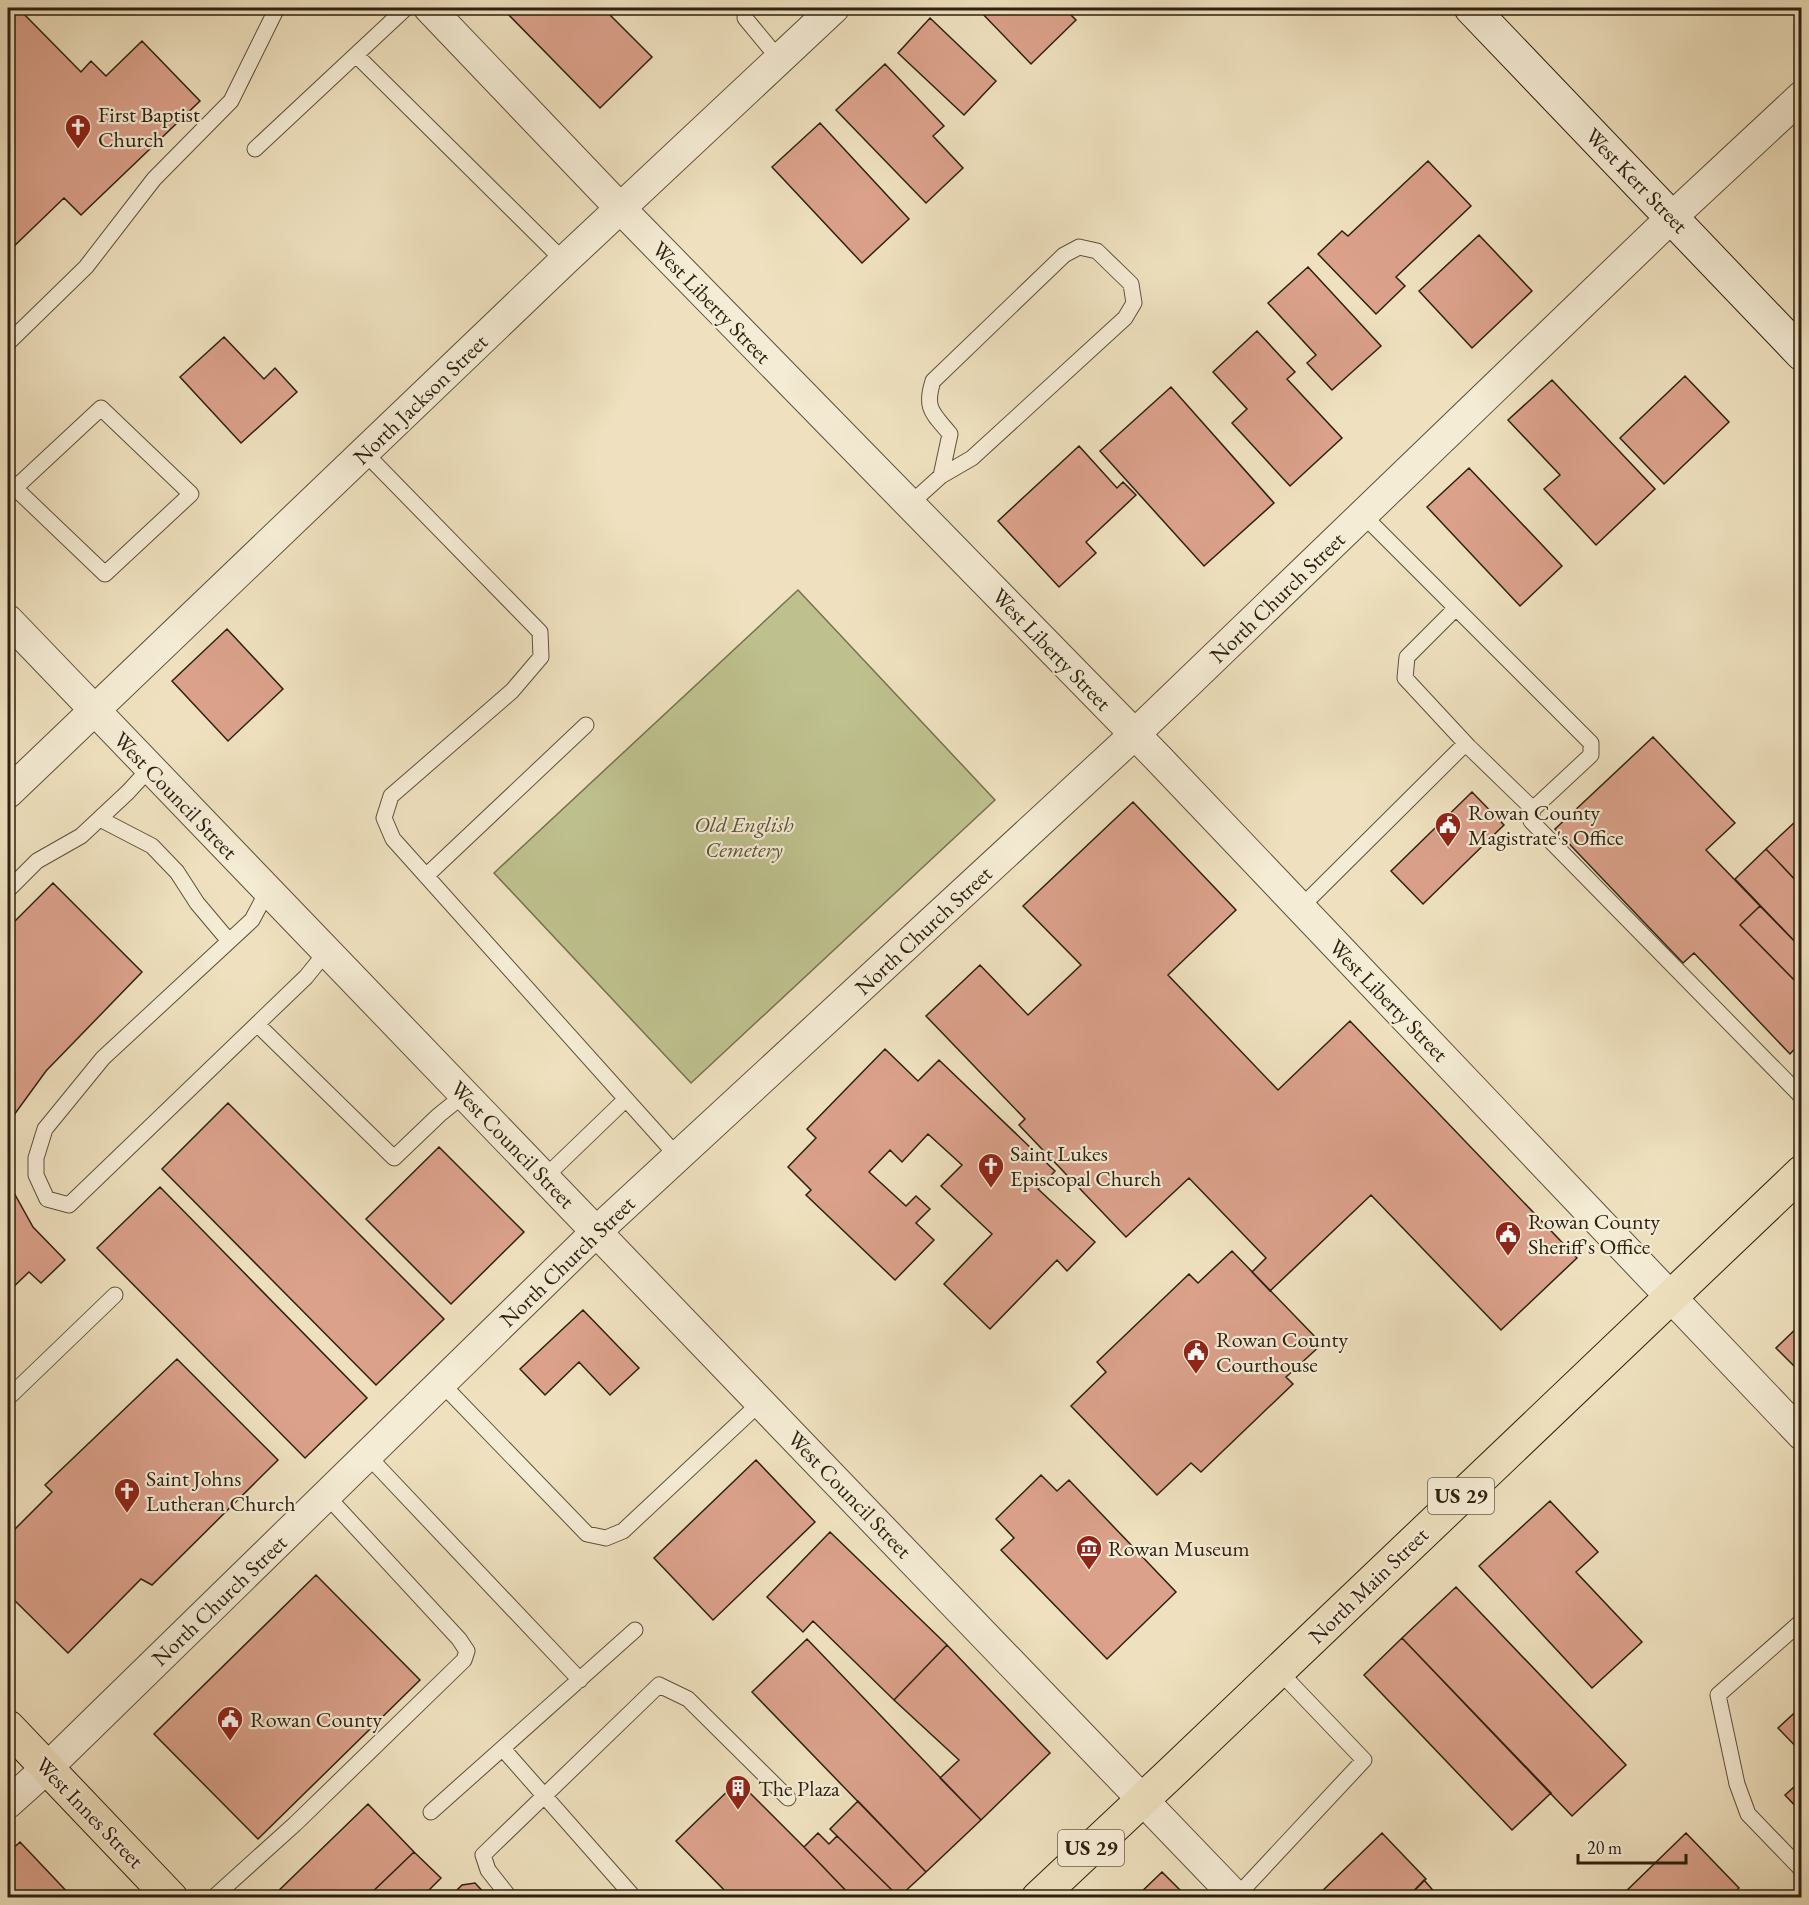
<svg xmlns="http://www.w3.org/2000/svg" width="1809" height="1905" font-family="'EB Garamond',serif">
  <rect width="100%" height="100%" fill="#efe1bf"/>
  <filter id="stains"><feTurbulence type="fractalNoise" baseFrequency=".00333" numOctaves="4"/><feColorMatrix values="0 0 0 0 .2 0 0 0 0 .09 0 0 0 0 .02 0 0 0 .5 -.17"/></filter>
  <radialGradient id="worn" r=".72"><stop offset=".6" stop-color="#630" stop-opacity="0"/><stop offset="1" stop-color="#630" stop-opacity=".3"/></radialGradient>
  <path fill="#bec18e" stroke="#767150" stroke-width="1.5" d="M798 590 995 800 691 1083 494 873Z"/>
  <path fill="#dba18b" stroke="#2d2111" stroke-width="1.5" d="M8 8H18L81 72 91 61 106 76 142 41 200 101 81 215 64 198 8 252Z
    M502 8H603L652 57 600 108Z
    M977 8H1064L1076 20 1031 64Z
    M930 18 996 81 964 115 898 53Z
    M885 64 944 126 933 136 963 168 926 203 836 110Z
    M820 123 909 219 862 263 772 167Z
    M1428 161 1471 206 1396 277 1405 286 1376 314 1318 254 1342 231 1348 236Z
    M1479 235 1532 291 1472 348 1419 291Z
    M1308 267 1381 346 1332 390 1307 363 1316 355 1268 303Z
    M1257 331 1295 372 1287 379 1342 438 1290 486 1232 423 1247 409 1213 372Z
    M224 337 264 379 275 368 297 392 241 443 180 377Z
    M1685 376 1729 422 1664 484 1620 438Z
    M1552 380 1655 489 1596 545 1544 489 1560 475 1508 420Z
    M1171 387 1274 503 1204 566 1100 451Z
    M1079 446 1117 488 1123 482 1136 495 1086 542 1096 553 1059 587 998 521Z
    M1469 468 1562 566 1520 606 1427 507Z
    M227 629 283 689 228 741 172 681Z
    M1653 737 1735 823 1706 850 1760 906 1740 925 1802 988V1041L1790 1054 1694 953 1683 963 1555 829Z
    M1472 792 1504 825 1423 904 1391 871Z
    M1133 802 1236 910 1168 975 1278 1090 1350 1021 1577 1258 1501 1330 1371 1195 1270 1291 1252 1272 1266 1258 1189 1178 1126 1237 1019 1125 1025 1119 926 1016 980 965 1028 1015 1081 965 1023 906Z
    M1796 821 1802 828V887L1766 849Z
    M1766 849 1802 887V949L1735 879Z
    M53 883 142 972 46 1071 11 1119 8 1132V928Z
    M1760 906 1802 949V988L1740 925Z
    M885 1049 918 1081 939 1060 1055 1171 1038 1189 1095 1242 1067 1271 1057 1260 990 1329 944 1284 992 1234 941 1186 962 1165 928 1134 902 1162 890 1150 869 1172 906 1206 916 1196 930 1209 916 1223 934 1240 895 1280 806 1195 811 1190 788 1167 816 1138 807 1129Z
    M228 1103 444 1319 376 1385 162 1169Z
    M439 1147 524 1232 451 1304 366 1219Z
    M8 1182 33 1227 65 1260 41 1283 29 1272 8 1292Z
    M160 1187 367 1398 305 1458 97 1248Z
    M1232 1251 1322 1344 1286 1377 1293 1384 1201 1472 1191 1463 1157 1495 1071 1406 1106 1372 1097 1362 1189 1274 1198 1283Z
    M583 1310 639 1368 610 1395 579 1362 545 1395 520 1369Z
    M1802 1323V1374L1776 1348Z
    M177 1359 278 1460 152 1585 141 1579 68 1653 8 1594V1536L52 1492 45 1485Z
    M756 1460 815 1522 713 1620 654 1558Z
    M1041 1475 1057 1491 1069 1480 1176 1592 1107 1659 1001 1550 1014 1538 996 1519Z
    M1550 1501 1598 1552 1576 1572 1642 1642 1592 1688 1479 1566Z
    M830 1532 947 1645 894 1700 813 1621 803 1632 767 1597Z
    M316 1575 420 1680 258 1839 154 1734Z
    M1456 1587 1626 1765 1572 1816 1402 1638Z
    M1402 1638 1551 1793 1512 1830 1364 1675Z
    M807 1639 981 1820 926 1872 752 1692Z
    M947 1645 1050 1753 981 1820 940 1778 959 1760 894 1700Z
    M1802 1706V1753L1778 1728Z
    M1802 1780V1813L1785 1795Z
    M738 1781 804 1847 853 1898H732L676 1841Z
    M858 1801 926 1872 899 1897 830 1829Z
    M368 1804 414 1852 366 1898H271Z
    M818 1833 829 1844 837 1836 899 1897 853 1898 804 1847Z
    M1382 1833 1426 1879 1407 1898H1315Z
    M1686 1833 1739 1888 1729 1898H1619Z
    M20 1842 73 1898H8V1853Z
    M414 1852 441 1878 421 1898H366Z
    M1162 1872 1188 1898H1135Z
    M1424 1880 1438 1896 1407 1898Z
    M475 1883 489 1898H449L462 1885Z"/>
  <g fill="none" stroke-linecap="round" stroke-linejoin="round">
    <g stroke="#5e513c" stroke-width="17">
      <path id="lane" d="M746 8 745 18 779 59
        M356 55 564 261
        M255 149 406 8
        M8 343 86 267 154 179 231 101 277 8
        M364 452 540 632 541 657 512 691 391 796 384 818 393 839 678 1157
        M8 481 15 488 105 574 191 494 101 408 15 488
        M910 504 941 476 972 458 1125 318 1134 303 1131 284 1097 251 1079 247 1064 255 933 381C924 409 933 413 950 434L941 476
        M1363 515 1591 743V755L1533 809 1531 821 1802 1097
        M1456 608 1407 657 1405 678 1469 747 1533 809
        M100 819 152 846 177 872 197 903 229 941
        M426 876 586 725
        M8 890 37 861 81 836 128 792 150 768
        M268 890 252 920 103 1058 45 1129 36 1158V1175L47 1199 69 1205 306 977 327 951
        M1301 907 1462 747H1469
        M257 1024 394 1158 439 1115 465 1094
        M545 1177 626 1099
        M441 1383 587 1534 606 1538 623 1531 761 1402
        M8 1398 115 1295
        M367 1455 580 1680
        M1802 1621 1718 1695 1737 1784 1748 1814 1802 1870
        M503 1749 631 1894 630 1898
        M431 1812 635 1630
        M1236 1897 1364 1760 1278 1670
        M213 1898 295 1824 464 1660 467 1651 459 1639 326 1495
        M510 1898 488 1870 483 1855 659 1685 688 1699 788 1798"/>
    </g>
    <g stroke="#5e513c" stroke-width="32">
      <path id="street" d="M429 8 620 208 1158 758 1802 1435
        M8 620 1237 1898
        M8 793 564 261 834 8
        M8 1803 48 1767 597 1231 1135 734 1672 217 1802 96"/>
    </g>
    <g stroke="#2d2111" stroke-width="35">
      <path id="secondary" d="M1471 8 1802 354"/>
    </g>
    <g stroke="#2d2111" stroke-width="35">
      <path id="primary" d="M8 1727 171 1898
        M1038 1898 1169 1775 1802 1172"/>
    </g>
    <use href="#lane" stroke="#f5ecd5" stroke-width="15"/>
    <use href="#street" stroke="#f5ecd5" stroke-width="30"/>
    <use href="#secondary" stroke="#f5ecd5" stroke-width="33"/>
    <use href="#primary" stroke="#efe1bf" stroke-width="33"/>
  </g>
  <defs>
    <g id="church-pin" transform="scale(1.35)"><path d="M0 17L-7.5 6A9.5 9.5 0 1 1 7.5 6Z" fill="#8f2418" stroke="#f5ecd5"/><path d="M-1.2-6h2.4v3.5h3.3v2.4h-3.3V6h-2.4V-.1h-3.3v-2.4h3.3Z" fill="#fff"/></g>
    <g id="civic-pin" transform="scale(1.35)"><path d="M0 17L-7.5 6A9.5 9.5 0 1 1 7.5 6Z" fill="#8f2418" stroke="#f5ecd5"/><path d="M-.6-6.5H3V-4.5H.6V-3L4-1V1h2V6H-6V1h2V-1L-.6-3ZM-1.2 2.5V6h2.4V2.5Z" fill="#fff"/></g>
    <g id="museum-pin" transform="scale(1.35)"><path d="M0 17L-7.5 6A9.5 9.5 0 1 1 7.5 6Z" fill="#8f2418" stroke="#f5ecd5"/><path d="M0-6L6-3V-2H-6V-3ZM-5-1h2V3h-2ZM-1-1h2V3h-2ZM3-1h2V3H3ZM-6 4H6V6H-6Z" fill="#fff"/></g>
    <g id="building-pin" transform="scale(1.35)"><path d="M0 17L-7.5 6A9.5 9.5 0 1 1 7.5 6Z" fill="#8f2418" stroke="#f5ecd5"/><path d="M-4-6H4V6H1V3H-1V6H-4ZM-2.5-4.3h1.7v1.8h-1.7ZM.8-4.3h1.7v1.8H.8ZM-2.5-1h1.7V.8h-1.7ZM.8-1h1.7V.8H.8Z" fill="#fff"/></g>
  </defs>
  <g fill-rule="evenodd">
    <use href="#church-pin" x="78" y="127"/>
    <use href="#civic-pin" x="1448" y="825"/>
    <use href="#church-pin" x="991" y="1166"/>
    <use href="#civic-pin" x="1508" y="1234"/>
    <use href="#civic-pin" x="1196" y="1352"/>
    <use href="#church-pin" x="127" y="1491"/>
    <use href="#museum-pin" x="1089" y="1548"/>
    <use href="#civic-pin" x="230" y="1719"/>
    <use href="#building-pin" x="738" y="1788"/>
  </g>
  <g text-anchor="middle" stroke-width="4.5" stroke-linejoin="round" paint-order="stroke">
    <g fill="#f5ecd5" stroke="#695e4c" stroke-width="1.5">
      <rect x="1428" y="1478" width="66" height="36" rx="4.5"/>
      <rect x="1058" y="1830" width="66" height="36" rx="4.5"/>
    </g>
    <g font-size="21" font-weight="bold" fill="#2d2111">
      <text x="1461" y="1503">US 29</text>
      <text x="1091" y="1855">US 29</text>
    </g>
    <g font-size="22" fill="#2d2111" stroke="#f5ecd5" text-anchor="start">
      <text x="98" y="122">First Baptist<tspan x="98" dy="25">Church</tspan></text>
      <text x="1468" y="820">Rowan County<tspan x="1468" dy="25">Magistrate's Office</tspan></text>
      <text x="1010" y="1161">Saint Lukes<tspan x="1010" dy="25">Episcopal Church</tspan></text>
      <text x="1528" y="1229">Rowan County<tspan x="1528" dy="25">Sheriff's Office</tspan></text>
      <text x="1216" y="1347">Rowan County<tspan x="1216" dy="25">Courthouse</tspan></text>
      <text x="146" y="1486">Saint Johns<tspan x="146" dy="25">Lutheran Church</tspan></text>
      <text x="1108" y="1556">Rowan Museum</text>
      <text x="250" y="1727">Rowan County</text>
      <text x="758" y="1796">The Plaza</text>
    </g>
    <g font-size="22" fill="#2d2111" stroke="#f5ecd5">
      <text transform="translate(1637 180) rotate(46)" y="8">West Kerr Street</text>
      <text transform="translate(712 302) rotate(46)" y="8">West Liberty Street</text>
      <text transform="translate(420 399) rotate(-44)" y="8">North Jackson Street</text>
      <text transform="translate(1277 597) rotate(-44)" y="8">North Church Street</text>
      <text transform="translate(1052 649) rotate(46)" y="8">West Liberty Street</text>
      <text transform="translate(176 795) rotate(46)" y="8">West Council Street</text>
      <text transform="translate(923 930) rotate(-43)" y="8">North Church Street</text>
      <text transform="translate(1389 1000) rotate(46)" y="8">West Liberty Street</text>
      <text transform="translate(513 1144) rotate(46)" y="8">West Council Street</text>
      <text transform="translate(567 1261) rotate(-44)" y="8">North Church Street</text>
      <text transform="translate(850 1494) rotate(46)" y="8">West Council Street</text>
      <text transform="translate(1368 1585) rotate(-44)" y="8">North Main Street</text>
      <text transform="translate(219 1600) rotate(-44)" y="8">North Church Street</text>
      <text transform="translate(90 1812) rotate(46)" y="8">West Innes Street</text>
    </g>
    <g font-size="22" font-style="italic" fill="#585136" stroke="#f5ecd5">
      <text x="744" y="832">Old English<tspan x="744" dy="25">Cemetery</tspan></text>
    </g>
  </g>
  <rect width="1809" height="1905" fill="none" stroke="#efe1bf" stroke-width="30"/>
  <rect x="9" y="9" width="1791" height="1887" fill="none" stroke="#2d2111" stroke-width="3"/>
  <rect x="15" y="15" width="1779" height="1875" fill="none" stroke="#2d2111" stroke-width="1.5"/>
  <path d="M1578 1854v9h108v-9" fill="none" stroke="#2d2111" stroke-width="3"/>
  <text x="1587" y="1854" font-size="18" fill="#2d2111" stroke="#f5ecd5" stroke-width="4.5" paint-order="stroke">20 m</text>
  <rect width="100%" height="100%" filter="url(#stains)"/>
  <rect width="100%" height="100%" fill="url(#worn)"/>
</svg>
